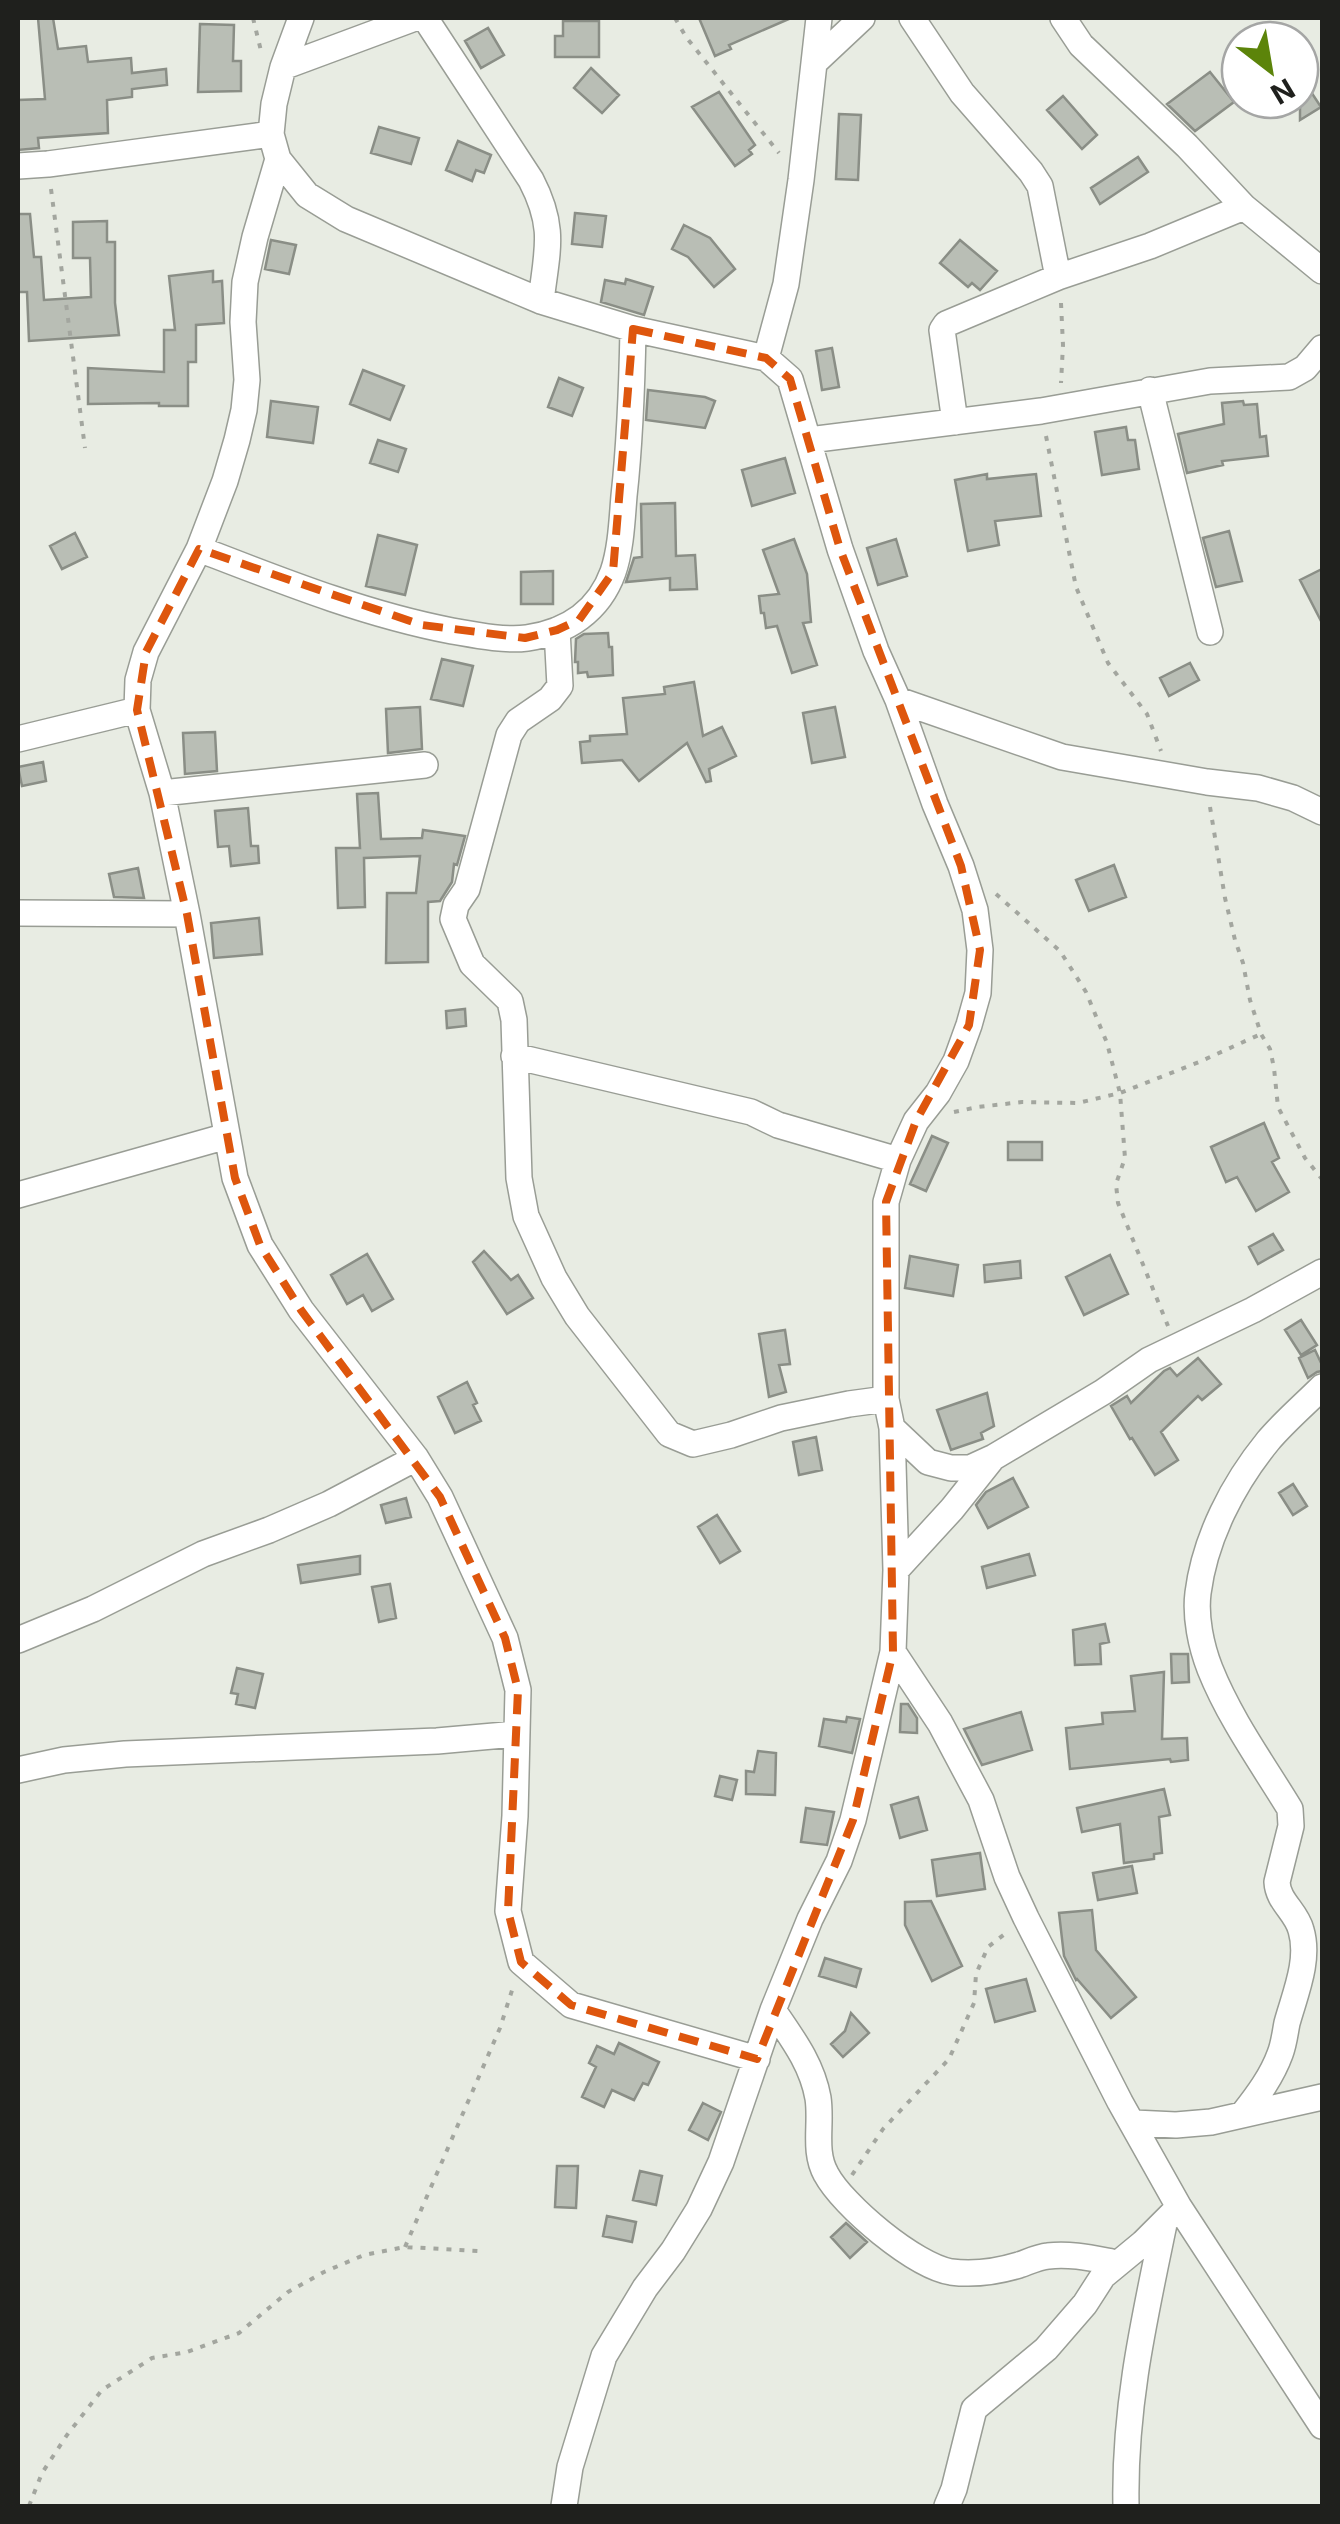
<svg xmlns="http://www.w3.org/2000/svg" width="1340" height="2524" font-family="Inter,sans-serif">
  <rect width="100%" height="100%" fill="#e8ece3"/>
  <path fill="#b9beb5" stroke="#8a8e86" stroke-width="2.5" d="M38 18H53L58 49 86 46 88 62 131 58 132 73 166 69 167 85 132 89V97L107 100 108 133 38 138 39 148 18 150V100L45 99Z
    M699 18H791L729 45 731 49 715 56Z
    M563 21H599V57H555V36H563Z
    M200 24 234 25 233 61H241V91L198 92Z
    M488 28 504 55 481 68 465 41Z
    M591 68 619 95 602 113 574 88Z
    M1210 72 1234 102 1195 131 1167 104Z
    M1300 75 1321 107 1300 120Z
    M719 92 755 145 749 150 752 154 735 166 692 107Z
    M1063 96 1097 135 1082 149 1047 110Z
    M839 114 861 115 858 180 836 179Z
    M379 127 419 138 411 164 371 153Z
    M458 141 491 155 484 173 476 170 472 181 446 170Z
    M1138 157 1148 172 1100 204 1091 188Z
    M575 213 606 216 602 247 572 244Z
    M18 214H30L34 257H41L44 300 91 297 90 258H73V222L107 221V242H115V303L119 335 29 341 27 292H18Z
    M684 225 710 238 735 269 714 287 688 257 672 249Z
    M271 240 296 245 289 274 265 269Z
    M960 240 997 271 980 290 972 283 968 287 940 263Z
    M213 271V282L222 281 224 323 196 325V362H188V406H159V403L88 404V368L164 372V330H175L169 276Z
    M626 279 653 287 644 315 601 302 605 280 625 284Z
    M832 348 839 387 822 390 816 351Z
    M363 370 404 386 390 420 350 404Z
    M559 378 583 388 572 416 548 407Z
    M648 390 705 397 715 401 705 428 646 420Z
    M271 401 318 407 313 443 267 437Z
    M1243 401 1244 405 1257 404 1260 437 1266 436 1268 456 1222 461 1223 465 1187 473 1178 434 1224 424 1222 403Z
    M1126 427 1128 440H1135L1139 469 1102 475 1095 432Z
    M378 440 406 449 398 472 370 463Z
    M785 458 795 493 752 506 742 470Z
    M987 474V479L1036 474 1041 516 995 521 999 545 968 551 955 480Z
    M675 503 676 556 695 555 697 589 670 590V578L626 582 634 558 642 557 641 504Z
    M1229 531 1242 581 1216 587 1203 538Z
    M75 533 87 557 62 569 50 546Z
    M378 535 417 545 405 595 366 586Z
    M794 539 807 574 811 622 803 623 817 665 792 673 777 626 766 628 764 613H761L759 596 779 594 763 550Z
    M896 539 907 576 878 585 867 548Z
    M1322 569V623L1300 580Z
    M553 571V604H521V572Z
    M608 633 609 647H612L613 675 588 677 587 672 578 673V662H575L576 639 584 634Z
    M442 659 473 666 463 706 431 699Z
    M1190 663 1199 680 1169 696 1160 678Z
    M694 682 703 736 722 727 736 756 709 769 711 781 706 782 687 743 639 781 622 760 582 763 580 742 590 741V736L627 734 623 698 665 694 664 687Z
    M420 707 422 749 388 753 386 709Z
    M835 707 845 757 812 763 803 713Z
    M215 732 217 771 185 774 183 733Z
    M43 762 46 781 22 786 18 767Z
    M378 793 381 839 422 838 423 830 465 836 457 865 454 864 452 882 440 901 428 902V962L386 963 387 893H416L420 856 364 858 365 907 338 908 336 848H360L357 794Z
    M248 808 251 846H258L259 863 231 866 229 846 218 847 215 811Z
    M1114 865 1126 897 1089 911 1076 880Z
    M138 868 144 898 114 897 109 874Z
    M259 918 262 954 214 958 211 923Z
    M465 1009 466 1026 447 1028 446 1011Z
    M1264 1123 1279 1158 1272 1162 1289 1192 1256 1211 1237 1177 1226 1182 1211 1147Z
    M932 1136 948 1143 926 1191 910 1184Z
    M1008 1142H1042V1160H1008Z
    M1273 1234 1283 1250 1258 1264 1249 1247Z
    M484 1251 511 1280 518 1275 533 1298 507 1314 473 1262Z
    M367 1254 393 1299 372 1311 363 1295 347 1304 331 1275Z
    M1110 1255 1128 1294 1084 1315 1066 1277Z
    M910 1256 958 1265 953 1296 905 1288Z
    M1020 1261 1021 1278 985 1282 984 1265Z
    M1301 1320 1317 1345 1301 1355 1285 1330Z
    M785 1330 790 1364 779 1365 786 1392 769 1397 759 1334Z
    M1315 1350 1322 1365V1371L1317 1372 1308 1378 1299 1358Z
    M1198 1358 1221 1384 1202 1400 1198 1396 1161 1432 1178 1460 1155 1475 1132 1438 1130 1439 1111 1406 1127 1396 1131 1403 1164 1371 1170 1368 1177 1376Z
    M467 1382 477 1403 473 1405 481 1421 455 1433 438 1397Z
    M987 1393 994 1426 981 1433 983 1439 951 1450 937 1410Z
    M816 1437 822 1470 799 1475 793 1442Z
    M1013 1478 1028 1507 988 1528 976 1505 986 1492Z
    M1293 1484 1307 1506 1293 1515 1279 1493Z
    M406 1498 411 1517 386 1523 381 1505Z
    M717 1515 740 1551 720 1563 698 1527Z
    M1029 1554 1035 1575 987 1588 982 1567Z
    M360 1556V1574L301 1583 298 1565Z
    M390 1584 396 1618 379 1622 372 1587Z
    M1105 1624 1109 1642 1100 1644 1101 1664 1075 1665 1073 1630Z
    M1171 1654H1188L1189 1682 1172 1683Z
    M237 1668 263 1674 255 1708 236 1704 238 1694 231 1693Z
    M1164 1672 1162 1739 1187 1738 1188 1760 1171 1762 1170 1759 1070 1769 1066 1728 1103 1724 1102 1713 1135 1711 1131 1676Z
    M901 1704H908L917 1718V1733L900 1732Z
    M1021 1712 1032 1750 982 1765 964 1729Z
    M847 1717 860 1719 852 1753 819 1746 824 1719 846 1722Z
    M758 1751 776 1753 775 1795 746 1794V1771L754 1772Z
    M720 1776 737 1780 732 1800 715 1796Z
    M1164 1789 1170 1815 1159 1817 1162 1853 1154 1854V1859L1124 1863 1120 1824 1082 1832 1077 1808Z
    M918 1797 927 1830 900 1838 891 1805Z
    M806 1808 834 1812 827 1845 801 1842Z
    M980 1853 985 1889 937 1896 932 1860Z
    M1132 1866 1137 1893 1098 1900 1093 1873Z
    M931 1901 962 1966 932 1981 905 1925V1902Z
    M1092 1910 1096 1950 1136 1997 1111 2018 1077 1979 1076 1980 1064 1956 1059 1913Z
    M825 1958 861 1969 856 1987 819 1976Z
    M1026 1979 1035 2011 995 2022 986 1989Z
    M851 2013 869 2033 843 2057 831 2044 845 2031Z
    M619 2043 659 2062 648 2085 643 2083 634 2100 612 2090 604 2107 582 2097 596 2067 589 2063 597 2046 614 2054Z
    M703 2103 721 2112 708 2140 689 2130Z
    M557 2166H578L576 2208 555 2207Z
    M640 2171 662 2176 656 2205 633 2200Z
    M607 2216 636 2222 632 2242 603 2236Z
    M846 2223 867 2242 850 2258 831 2237Z"/>
  <g fill="none" stroke-linecap="round" stroke-linejoin="round">
    <g stroke="#999d95" stroke-width="28">
      <path id="street" d="M301 18 283 67 274 104 271 134 278 159 307 195 346 219 541 301 633 329 766 358 790 379 840 549 876 651 898 700 935 804 961 866 975 910 980 950 978 993 969 1025 956 1061 938 1093 916 1121 898 1160 886 1202V1399L892 1428 896 1570 893 1652 853 1820 839 1861 810 1919 773 2010 721 2162 699 2209 673 2251 645 2288 604 2356 570 2467 564 2506
        M425 18 531 180C556 228 547 250 541 301
        M912 18 962 93 1031 172 1040 186 1058 277
        M1063 18 1081 45 1187 146 1244 207 1322 271
        M814 63 862 18
        M283 67 415 18
        M278 159 255 237 245 282 243 322 247 380 244 410 237 440 225 481 199 549 146 652 138 680 137 710 162 793 187 914 235 1178 260 1245 301 1310 416 1458 440 1497 505 1638 518 1690 515 1816 508 1911 521 1962 571 2005 757 2059
        M18 166 48 164 271 134
        M766 358 786 284 801 180 819 18
        M1150 390 1210 632
        M955 422 942 330 946 324 1058 277 1150 246 1244 207
        M809 440 1041 411 1210 381 1289 377 1305 368 1322 348
        M199 549C282 581 364 614 452 631 475 635 504 641 527 638 567 632 599 611 613 572 621 549 622 520 624 496 630 441 632 385 633 329
        M557 630 560 686 550 699 518 721 509 735 467 889 456 905 453 919 472 964 510 1001 514 1020 519 1178 526 1216 554 1278 577 1316 669 1434 693 1444 731 1435 781 1418 849 1404 886 1399
        M898 700 1062 757 1207 782 1258 788 1293 798 1322 812
        M18 739 137 710
        M162 793 425 765
        M18 913 187 914
        M514 1056 751 1112 778 1125 898 1160
        M18 1195 227 1136
        M892 1428 928 1462 951 1468H970L994 1457 1103 1392 1149 1360 1253 1310 1322 1272
        M896 1570 952 1509 991 1460
        M18 1640 93 1609 203 1554 269 1530 329 1504 416 1458
        M893 1652 940 1723 981 1800 1007 1877 1026 1918 1120 2102 1179 2207 1322 2426
        M18 1770 64 1760 125 1754 437 1741 516 1734
        M773 2010C792 2038 812 2064 818 2098 822 2124 813 2151 826 2174 843 2206 915 2266 951 2272 974 2275 996 2272 1019 2265 1028 2262 1038 2257 1048 2256 1071 2253 1095 2259 1117 2263
        M1243 2114C1258 2095 1272 2076 1280 2054 1284 2044 1285 2033 1287 2023 1295 1994 1310 1960 1301 1930 1296 1911 1278 1902 1277 1882L1291 1826 1290 1809C1262 1763 1230 1719 1210 1669 1201 1646 1195 1617 1198 1593 1205 1538 1233 1484 1268 1441 1284 1422 1304 1405 1322 1387
        M1134 2123 1176 2125 1211 2122 1322 2097
        M947 2506 954 2489 974 2409 1046 2349 1085 2304 1103 2276 1143 2243 1179 2207
        M1126 2506C1124 2408 1144 2320 1164 2224"/>
    </g>
    <path stroke="#a3a69f" stroke-width="4" stroke-dasharray="5 8" stroke-linecap="butt" d="M253 18 262 55
      M675 18 686 37 779 153
      M51 189 85 448
      M1061 303 1063 345 1061 383
      M1046 436 1076 587 1108 663 1147 714 1161 751
      M1210 807 1225 898 1235 940 1243 963 1250 1000 1261 1034 1270 1049 1274 1068 1278 1107 1305 1158 1322 1179
      M996 894 1060 951 1086 992 1107 1043 1120 1093 1125 1158 1116 1184 1118 1203 1168 1326
      M954 1112 978 1107 1022 1102 1078 1103 1120 1093 1199 1062 1261 1034
      M852 2175 883 2129 949 2059 974 2003 976 1974 988 1947 1006 1933
      M405 2247 500 2028 514 1984
      M29 2506 42 2473 67 2435 102 2390 152 2358 187 2352 239 2333 288 2292 324 2272 364 2255 405 2247 479 2251"/>
    <use href="#street" stroke="#fff" stroke-width="25"/>
  </g>
  <path fill="none" stroke="#de560d" stroke-width="8" stroke-dasharray="20 12" stroke-linejoin="round" d="M633 329 766 358 790 379 840 549 961 866 980 950 969 1025 916 1121 886 1202 893 1652 853 1820 757 2059 571 2005 521 1962 508 1911 518 1690 505 1638 440 1497 301 1310 260 1245 235 1178 187 914 137 710 146 652 199 549 422 625 525 638 557 630 579 620 613 572Z"/>
  <rect width="1340" height="2524" fill="none" stroke="#1f201d" stroke-width="40"/>
  <g transform="translate(1270 70) rotate(149)"><circle r="48" fill="#ffffff" stroke="#a5a6a5" stroke-width="2.5"/>
  <path d="M0-8L18 38L0 25L-18 38Z" fill="#5c840a"/>
  <text y="-15" font-size="28" font-weight="bold" text-anchor="middle" fill="#1f201d">N</text>
  </g>
</svg>
